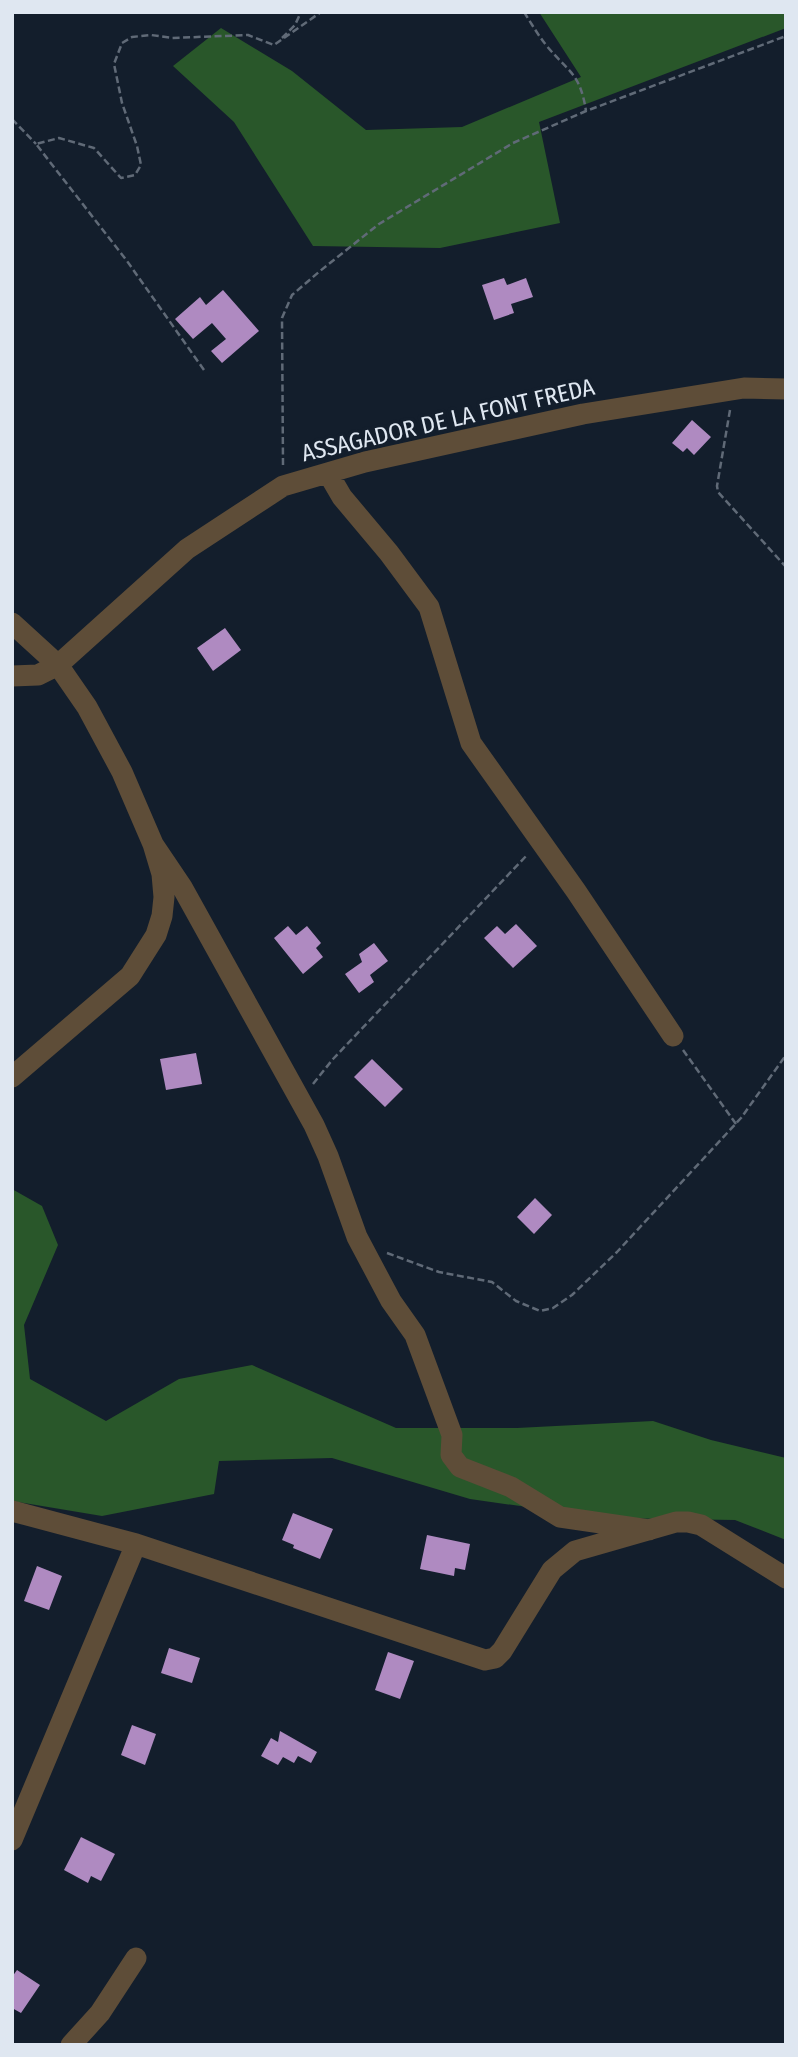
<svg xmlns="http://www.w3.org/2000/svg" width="798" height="2057" font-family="'Fira Sans Condensed',sans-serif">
  <rect width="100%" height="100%" fill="#131e2c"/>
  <path fill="#29572a" d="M539 12H786V28L539 122 560 223 440 248 313 246 234 122 173 66 221 28 292 71 366 130 462 127 581 77Z
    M12 1189 42 1206 58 1245 24 1325 30 1379 106 1421 179 1379 252 1365 396 1428H517L653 1421 711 1440 786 1458V1540L735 1520 605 1518 470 1499 332 1458 219 1461 214 1494 102 1516 12 1501Z"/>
  <path fill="#af8ac1" d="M504 278 507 285 526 278 533 297 511 304 514 313 494 320 482 285Z
    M223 290 259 331 222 363 211 351 226 339 212 323 193 339 175 319 200 297 206 305Z
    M692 420 711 437 694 455 687 448 683 452 672 443Z
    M225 628 241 650 213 671 197 648Z
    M516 924 537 946 513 968 484 938 497 926 505 934Z
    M288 926 296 935 307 926 321 943 316 948 323 957 303 974 274 938Z
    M374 943 388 961 370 975 374 982 359 993 345 974 362 962 359 954Z
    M196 1053 202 1084 166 1090 160 1059Z
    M372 1059 403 1089 385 1107 354 1077Z
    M535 1198 552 1215 534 1234 517 1217Z
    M293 1513 333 1529 320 1559 293 1548 294 1545 282 1540Z
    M427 1535 470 1544 465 1570 455 1568 454 1576 420 1569Z
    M37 1566 62 1576 49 1610 24 1601Z
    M169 1648 200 1658 192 1683 161 1673Z
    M388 1652 414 1661 400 1699 375 1690Z
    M132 1725 156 1734 145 1765 121 1755Z
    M280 1731 317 1752 311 1763 298 1756 294 1763 283 1757 278 1765 261 1756 271 1738 278 1742Z
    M81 1837 115 1854 101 1881 91 1876 88 1883 64 1870Z
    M17 1970 40 1985 21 2013 12 2008V1977Z"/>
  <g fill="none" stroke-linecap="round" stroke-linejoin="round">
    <path stroke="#606a77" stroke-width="2.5" stroke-dasharray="7 3.5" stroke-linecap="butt" d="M524 12C531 23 538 35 546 45 568 72 580 72 586 111
      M282 38 295 25 301 12
      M12 119 36 144
      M204 370 127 261 36 144 59 138 94 148 121 178 135 175 141 165 137 146 122 103 114 64 122 43 132 37 151 35 172 38 248 35 274 45 321 12
      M730 410 717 486 718 492 786 567
      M283 465 282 318 292 295 320 271 379 224 513 143 586 111 786 36
      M683 1050 736 1124
      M313 1084 333 1059 528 854
      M387 1253 439 1272 492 1282 516 1301 540 1311 553 1308 572 1295 617 1252 741 1118 786 1055"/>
    <path stroke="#5e4d38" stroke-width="21" d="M328 473 342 497 389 553 429 607 471 743 576 891 673 1036
      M12 623 58 665 87 707 122 772 153 844 162 874 164 897 162 916 156 935 130 976 12 1077
      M12 676 38 675 58 665 187 549 283 486 365 462 583 414 744 388 786 389
      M153 844 182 887 314 1125 328 1156 357 1237 391 1301 415 1335 452 1435 451 1455 460 1467 511 1487 560 1517 649 1530
      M12 1511 136 1544 485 1660 495 1658 502 1651 552 1570 575 1551 676 1522H688L701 1525 786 1578
      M12 1840 136 1544
      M71 2045 100 2013 136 1958"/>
  </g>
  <g text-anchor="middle" stroke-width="7" stroke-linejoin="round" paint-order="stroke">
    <g font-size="24" fill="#dfe7f1" stroke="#131e2c">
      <text transform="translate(448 420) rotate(-13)" y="8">ASSAGADOR DE LA FONT FREDA</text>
    </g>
  </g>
  <rect width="798" height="2057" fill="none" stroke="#dfe7f1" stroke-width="28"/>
</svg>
